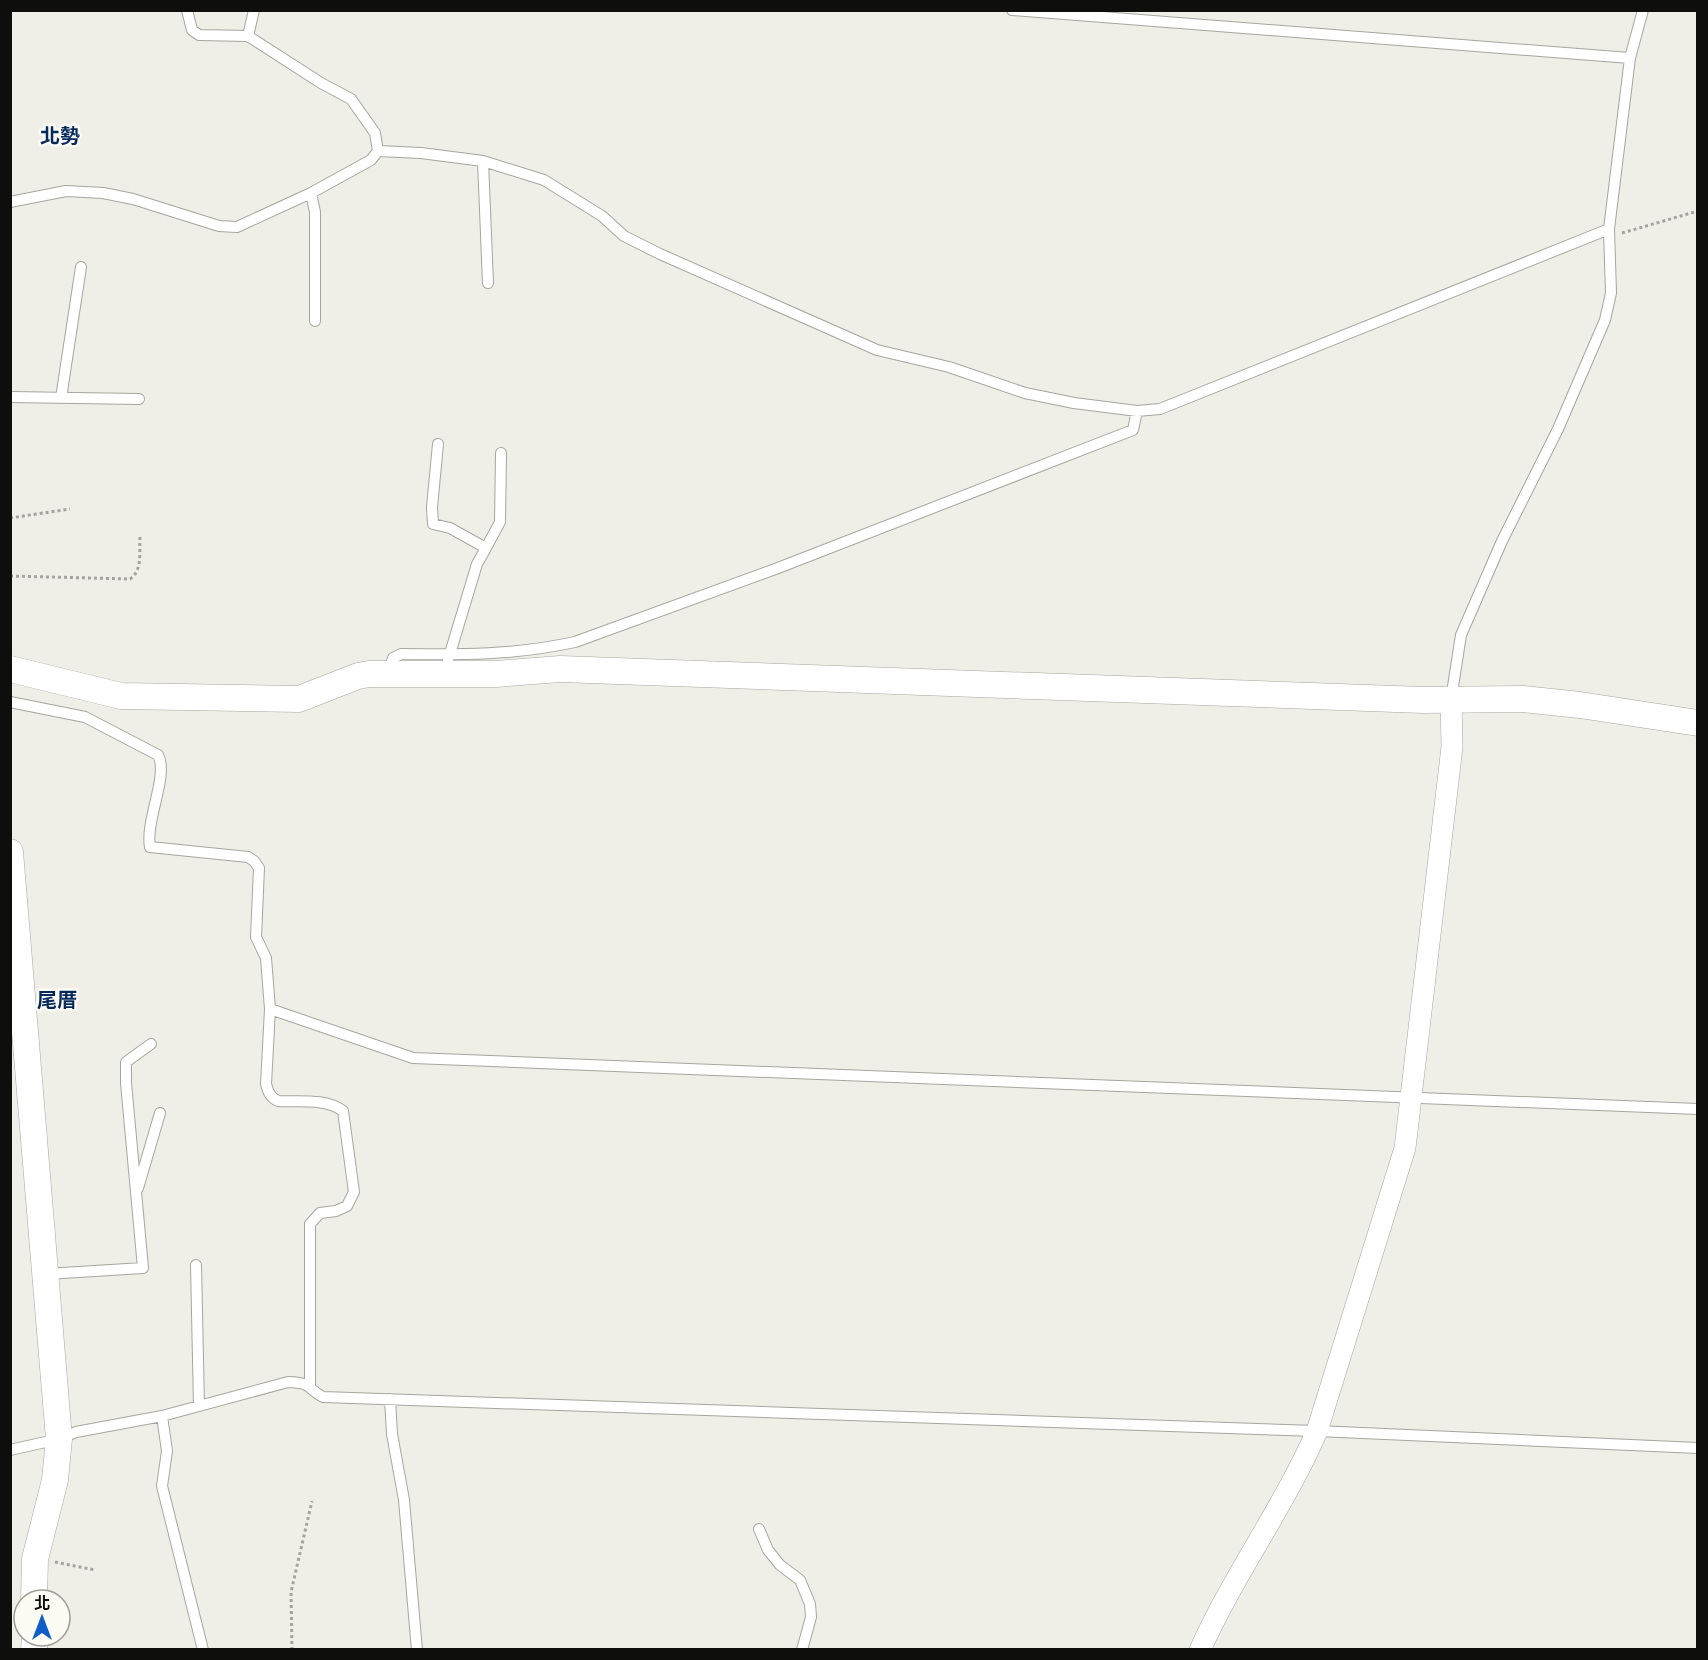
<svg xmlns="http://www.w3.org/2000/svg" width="1708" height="1660" font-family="'Archivo Narrow','Noto Sans TC',sans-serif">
  <rect width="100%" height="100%" fill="#efefe8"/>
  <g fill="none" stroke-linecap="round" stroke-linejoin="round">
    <g stroke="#a6a69f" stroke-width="12">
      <path id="service" d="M187 10 192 30 199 35 248 36
        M254 10 248 36 321 83 351 99 375 133 378 151
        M1012 10 1630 58
        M483 161 488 283
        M311 193 315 212V321
        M10 202 66 191 103 193 133 199 219 226 237 227 311 193 371 160 378 151 421 153 483 161 544 180 602 216 624 236 660 254 877 350 949 367 1025 393 1074 403 1137 411 1160 409 1609 229
        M10 397 139 399
        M61 398 81 267
        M438 444 432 507 433 524 450 528 486 548 477 564 448 660
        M486 548 500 522 501 453
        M388 675 393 658 401 654C462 655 515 655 575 642L778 568 1133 430 1137 411
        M1451 699 1461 635 1502 541 1558 429 1605 320 1611 293 1609 229 1630 58 1643 10
        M10 702 85 717 158 755C169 775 145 821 150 847L248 857 254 861 259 868 256 937 266 958 270 1009 266 1084C268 1092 270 1097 278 1101 299 1102 326 1098 343 1111L354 1192 347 1206 336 1211 320 1213 310 1224V1385
        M270 1009 413 1058 1698 1109
        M138 1188 160 1113
        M196 1265 199 1406
        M46 1274 143 1268 126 1083V1062L151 1044
        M390 1399 392 1434 404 1500 417 1650
        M162 1416 167 1451 162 1486 203 1650
        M10 1450 59 1439 76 1432 162 1416 288 1382C313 1383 305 1387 323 1397L1317 1431 1698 1448
        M759 1529 768 1550 780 1565 800 1580 810 1604 811 1617 802 1650"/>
    </g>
    <g stroke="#a6a69f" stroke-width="22">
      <path id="minor" d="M1200 1650C1234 1574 1284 1507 1317 1431L1405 1148 1452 747 1451 699"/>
    </g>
    <g stroke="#a6a69f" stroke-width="27">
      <path id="tertiary" d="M10 669 121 696 299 699 358 676 369 674H496L560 669 1423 700 1523 699 1580 705 1698 723
        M10 852 59 1439 55 1480 35 1559 34 1600
        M34 1650 35 1636"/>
    </g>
    <path stroke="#a4a49f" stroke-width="3" stroke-dasharray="3 3" stroke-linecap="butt" d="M1622 233 1698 211
      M10 518 70 509
      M10 576 130 579C143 570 139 552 140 537
      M55 1562 95 1570
      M292 1650 291 1592 312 1501"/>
    <use href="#service" stroke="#fff" stroke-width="10"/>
    <use href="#minor" stroke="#fff" stroke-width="21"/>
    <use href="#tertiary" stroke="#fff" stroke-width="26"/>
  </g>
  <g text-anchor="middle" stroke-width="5" stroke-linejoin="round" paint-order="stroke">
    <g font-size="20" font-weight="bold" fill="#06295c" stroke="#fcfcf5">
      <text x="60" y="143">北勢</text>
      <text x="57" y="1007">尾厝</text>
    </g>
  </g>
  <rect width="1708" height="1660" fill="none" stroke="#0e0e0c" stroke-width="24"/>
  <g transform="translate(42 1618)"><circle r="28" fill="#fcfcf5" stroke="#9d9d98" stroke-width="1.5"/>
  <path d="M0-4.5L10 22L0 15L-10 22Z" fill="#0f5dc7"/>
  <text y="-9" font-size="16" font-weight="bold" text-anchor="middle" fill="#0e0e0c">北</text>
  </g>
</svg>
